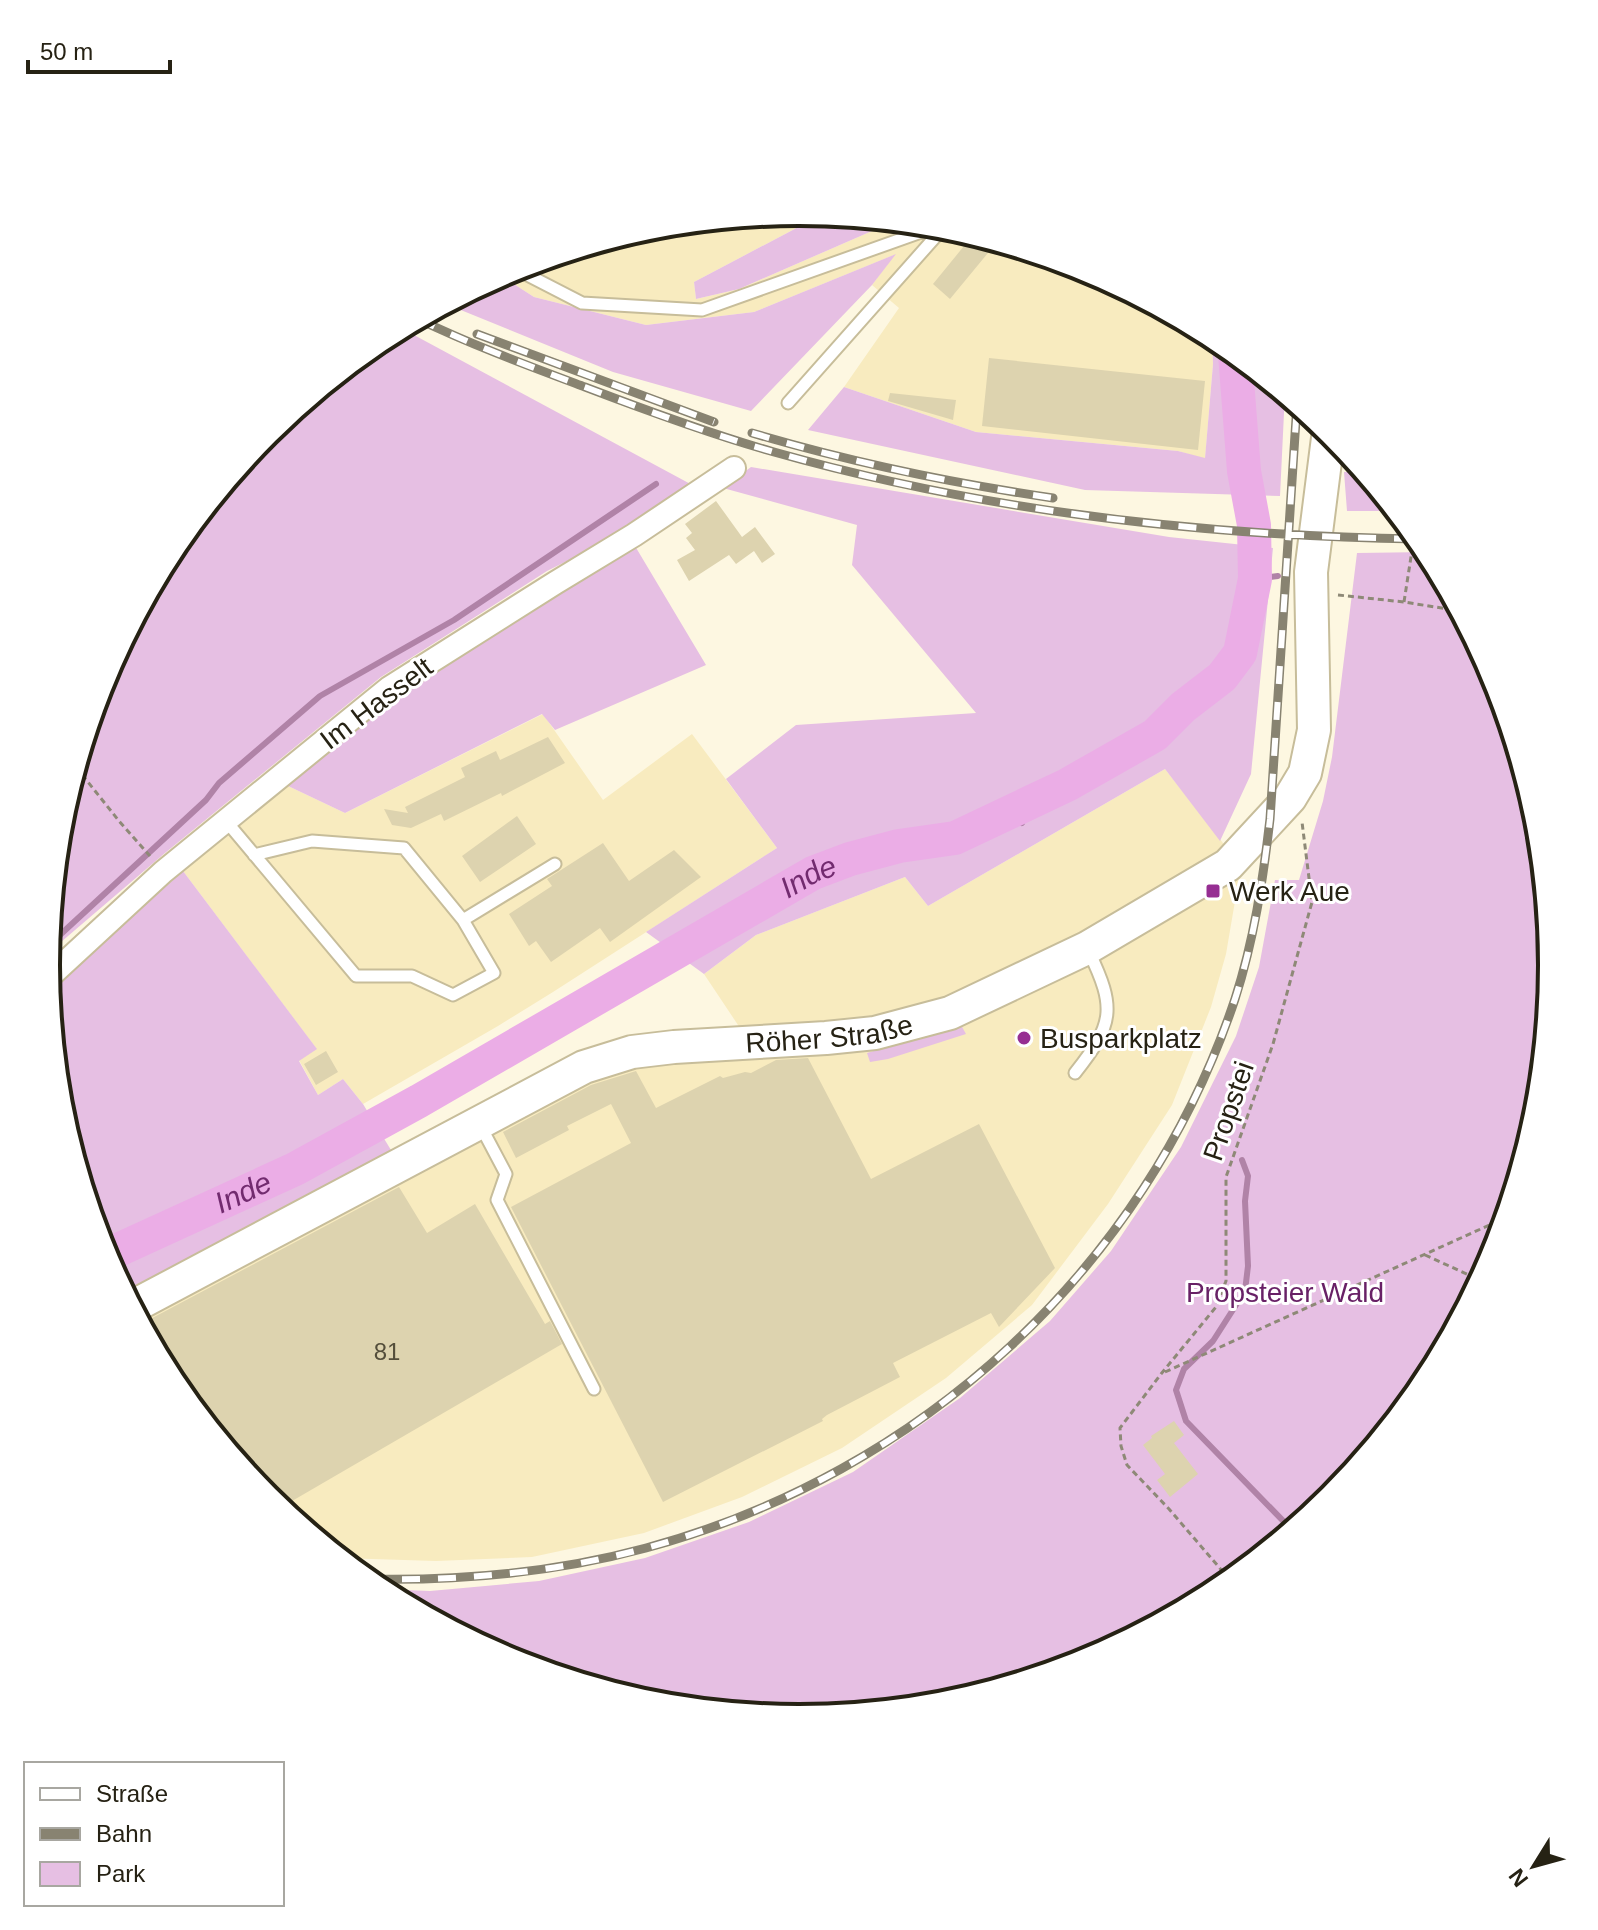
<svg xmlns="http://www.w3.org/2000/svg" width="1598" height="1930" font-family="Helvetica,sans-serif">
  <rect width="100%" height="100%" fill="#fdf7e1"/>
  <path fill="#f8ebbf" d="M799 212 823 214 694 282 696 299 739 289 895 221 946 227 1088 270 1212 336 1213 364 1205 459 1178 451 976 432 844 387 899 308 872 285 894 255 754 312 646 325 534 297 500 275 511 269 653 226Z
    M543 714 603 800 692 734 777 848 553 992 498 1026 363 1104 343 1079 318 1095 299 1060 316 1048 183 871 286 785 345 813Z
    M1165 769 1241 866 1226 954 1211 1007 1172 1105 1108 1204 1032 1305 946 1378 842 1448 742 1497 644 1533 532 1557 436 1561 340 1558 266 1497 173 1383 136 1314 586 1071 742 1031 704 974 756 935 905 877 928 906Z"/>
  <path fill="#e6bfe3" d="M823 214 895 221 739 289 696 299 694 282Z
    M896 254 872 285 751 411 613 372 446 304 500 275 534 297 646 325 754 312Z
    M401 328 696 487 579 555 547 571 381 677 165 853 54 948 47 959 61 818 103 676 173 546 267 432 381 339Z
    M1212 336 1286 395 1284 413 1280 496 1085 490 808 430 844 387 976 432 1178 451 1205 458 1213 364Z
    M751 467 1169 537 1273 548 1251 774 1220 841 1165 769 928 906 905 877 756 935 704 974 646 932 777 848 726 779 796 725 976 713 852 565 857 525 723 488Z
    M1363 471 1396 511H1347L1344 472Z
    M635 546 706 665 555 730 542 714 345 813 286 785 393 698 562 590Z
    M1428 552 1495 677 1538 819 1552 965 1537 1112 1494 1254 1425 1384 1331 1498 1217 1591 1087 1661 945 1704 799 1718 652 1703 510 1661 379 1589 430 1591 539 1581 645 1558 749 1522 853 1472 960 1398 1050 1321 1111 1251 1181 1147 1236 1036 1259 967 1275 880H1299L1323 801 1332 757 1357 553Z
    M183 871 317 1049 299 1061 318 1095 343 1079 363 1104 394 1155 126 1295 103 1253 60 1111 49 1000 68 973Z
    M961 1025 966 1034 888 1059 870 1062 867 1053Z"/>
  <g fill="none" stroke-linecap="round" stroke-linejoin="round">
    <path stroke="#b083a7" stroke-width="6" d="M1255 579 1278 576
      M1015 810 1022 823
      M48 946 206 800 219 783 320 696 454 620 656 484
      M1242 1160 1248 1176 1245 1201 1248 1266 1245 1291 1213 1341 1184 1369 1176 1390 1186 1421 1292 1530"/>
    <path stroke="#ebade6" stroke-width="34" id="s1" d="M105 1256 295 1169 419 1101 813 873 850 859 899 846 955 838 1067 785 1155 735 1183 707 1222 677 1240 653 1255 579 1254 525 1244 471 1235 354"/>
  </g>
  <path fill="#ddd3af" d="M973 235 997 242 950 299 933 284Z
    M989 358 1205 381 1198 450 982 426Z
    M890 393 956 400 953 420 888 401Z
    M716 501 742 537 755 527 775 554 762 563 754 551 736 564 729 555 689 581 677 560 695 550 686 538 692 533 685 524Z
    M548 737 565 763 502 796 501 793 444 821 441 814 411 828 392 825 384 809 408 813 405 807 465 777 461 768 496 751 500 760Z
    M517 816 536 844 480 882 462 856Z
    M603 843 629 881 674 850 701 877 610 942 600 928 551 962 536 941 529 946 509 914 552 886 547 879Z
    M326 1051 338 1072 316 1085 304 1064Z
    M808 1058 871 1179 979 1124 1055 1268 999 1327 991 1313 893 1363 900 1377 827 1415 822 1419 823 1421 663 1502 511 1207 631 1143 611 1104 567 1126 569 1130 516 1158 503 1132 591 1085 636 1071 656 1108 720 1076 723 1078 745 1072 751 1073 776 1060Z
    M399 1187 427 1233 475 1204 545 1324 550 1321 562 1344 280 1508 266 1497 173 1383 141 1324Z
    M1174 1421 1184 1435 1174 1443 1198 1474 1170 1497 1157 1480 1165 1474 1143 1445 1152 1438 1151 1436Z"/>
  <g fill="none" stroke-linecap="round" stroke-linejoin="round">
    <g stroke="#c7bd9a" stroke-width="15">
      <path id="service" d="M514 268 582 303 702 310 938 226
        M788 403 945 226
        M226 821 356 976H412L453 995 494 973 463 920 555 864
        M254 855 312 841 404 848 463 920
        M1075 1073C1114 1024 1116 1008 1089 952
        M479 1123 506 1174 497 1200 594 1389"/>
    </g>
    <g stroke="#c7bd9a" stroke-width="26">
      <path id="minor" d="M47 979 163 872 389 688 555 583 634 535 734 468"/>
    </g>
    <g stroke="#c7bd9a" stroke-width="36">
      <g id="secondary">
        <path id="s2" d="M132 1307 584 1067 632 1052 674 1047 826 1038 875 1033 950 1013 1087 948 1228 865 1290 798 1305 773 1314 730 1311 572 1329 430"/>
      </g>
    </g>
    <path stroke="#8e8977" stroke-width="3" stroke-dasharray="6 4" stroke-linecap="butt" d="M1338 595 1404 602 1460 611
      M1404 602 1413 544
      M76 767 119 821 150 856
      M1425 1255 1480 1280
      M1165 1372 1505 1218
      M1230 1580 1169 1509 1127 1465 1121 1446 1120 1428 1161 1374 1216 1307 1226 1281V1177L1273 1044 1312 902 1302 822"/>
    <use href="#service" stroke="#fff" stroke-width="11"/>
    <use href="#minor" stroke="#fff" stroke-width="22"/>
    <use href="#secondary" stroke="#fff" stroke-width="32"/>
    <g stroke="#888371" stroke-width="9">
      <path id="rail" d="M418 319C472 345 529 366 585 387 648 411 710 434 774 452 983 511 1202 536 1419 539
        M477 334 714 422
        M752 433C850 462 951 483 1053 498
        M366 1579C460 1581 554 1573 646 1548 920 1474 1145 1269 1235 999 1254 940 1263 880 1270 819L1297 404"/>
    </g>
    <use href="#rail" stroke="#fff" stroke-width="6" stroke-dasharray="18" stroke-linecap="butt"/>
  </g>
  <g fill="#962e92" stroke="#fff" stroke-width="3">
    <rect x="1205" y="883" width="16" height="16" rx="4"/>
    <circle cx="1024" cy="1038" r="8"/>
  </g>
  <g text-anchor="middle" stroke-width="6" stroke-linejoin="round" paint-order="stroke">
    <g font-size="24" fill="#544e3b">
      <text x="387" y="1360">81</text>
    </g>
    <g font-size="28" fill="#262214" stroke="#fff">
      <text transform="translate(376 703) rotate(-37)" y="10">Im Hasselt</text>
      <text dy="10" stroke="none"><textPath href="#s2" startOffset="760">Röher Straße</textPath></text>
      <text transform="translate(1228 1111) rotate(-71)" y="10">Propstei</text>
    </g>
    <g font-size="28" fill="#262214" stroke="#fff" text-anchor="start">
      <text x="1229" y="901">Werk Aue</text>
      <text x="1040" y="1048">Busparkplatz</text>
    </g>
    <g font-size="28" fill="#682166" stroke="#fff">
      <text x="1285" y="1302">Propsteier Wald</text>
    </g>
    <g font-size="30" font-style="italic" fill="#722b6f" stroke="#fff">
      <text dy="10" stroke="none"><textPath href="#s1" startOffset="800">Inde</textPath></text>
      <text dy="10" stroke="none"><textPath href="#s1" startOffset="152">Inde</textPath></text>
    </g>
  </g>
  <path d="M0 0H1598V1930H0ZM60 965a739 739 0 1 1 1478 0a739 739 0 1 1-1478 0Z" fill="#fff" fill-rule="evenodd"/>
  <path fill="none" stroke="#262214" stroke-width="4" d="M60 965a739 739 0 1 1 1478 0a739 739 0 1 1-1478 0Z"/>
  <rect x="24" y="1762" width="260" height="144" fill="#ffffff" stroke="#a8a7a1" stroke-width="2"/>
  <rect x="40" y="1788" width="40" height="12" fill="#ffffff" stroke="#a8a7a1" stroke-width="2"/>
  <text x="96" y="1802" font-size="24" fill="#262214">Straße</text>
  <rect x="40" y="1828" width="40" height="12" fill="#888371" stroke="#a8a7a1" stroke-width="2"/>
  <text x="96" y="1842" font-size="24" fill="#262214">Bahn</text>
  <rect x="40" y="1862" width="40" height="24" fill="#e6bfe3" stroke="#a8a7a1" stroke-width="2"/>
  <text x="96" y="1882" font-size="24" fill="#262214">Park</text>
  <g transform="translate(1534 1866) rotate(233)" stroke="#ffffff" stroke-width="6" paint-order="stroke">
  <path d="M0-6L14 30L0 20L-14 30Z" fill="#262214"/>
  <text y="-12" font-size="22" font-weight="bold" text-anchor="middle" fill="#262214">N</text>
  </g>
  <path d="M28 60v12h142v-12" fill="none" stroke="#262214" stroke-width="4"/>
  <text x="40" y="60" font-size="24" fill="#262214" stroke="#ffffff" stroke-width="6" paint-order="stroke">50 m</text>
</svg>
